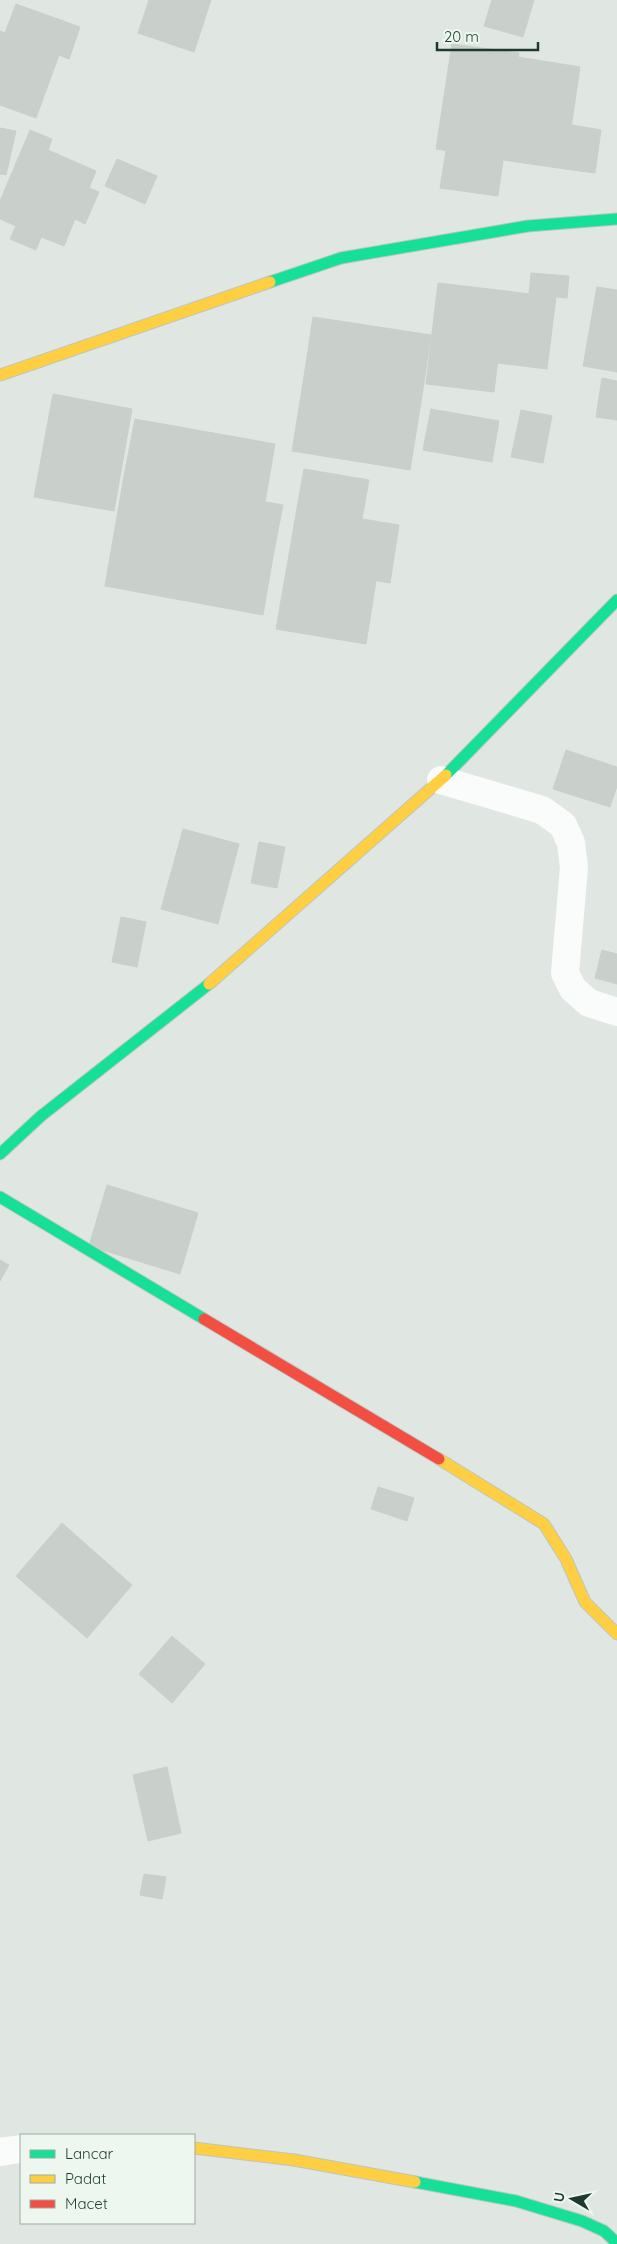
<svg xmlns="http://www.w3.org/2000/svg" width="617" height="2244" font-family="Quicksand,sans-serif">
  <rect width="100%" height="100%" fill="#e0e7e3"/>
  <path fill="#c9d0cc" stroke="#c9d0cc" d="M149 0H211L194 52 138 33Z
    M492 0H534L523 37 484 26Z
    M16 4 80 27 69 59 59 55 36 118 0 105V31L5 33Z
    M452 44 519 53 503 160 436 149Z
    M518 57 580 67 565 169 503 160Z
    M572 125 601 130 595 173 565 169Z
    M0 128 16 131 6 175 0 174Z
    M30 130 52 139 48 150 96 171 89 188 99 192 85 224 75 219 64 246 41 237 36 250 10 239 16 226 0 219V201Z
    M446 151 503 160 498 196 440 188Z
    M117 159 157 176 145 204 105 186Z
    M531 273 569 276 567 298 529 294Z
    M438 283 506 291 494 392 426 384Z
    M597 287 617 290V372L583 366Z
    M506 291 556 297 547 369 498 363Z
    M313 317 431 335 421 402 303 383Z
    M602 378 617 381V420L596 417Z
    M303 383 421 402 410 470 292 451Z
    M53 394 132 409 114 511 34 497Z
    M431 409 499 421 492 462 423 450Z
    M521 410 552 416 543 463 511 457Z
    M135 419 275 444 265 502 124 476Z
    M304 469 369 480 362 519 297 508Z
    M124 476 283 505 273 557 115 528Z
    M297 508 399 525 390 583 287 566Z
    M115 528 273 557 263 615 105 586Z
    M287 566 376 581 366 644 276 629Z
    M566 750 617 767V786L610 807 553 789Z
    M183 829 239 844 218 924 161 909Z
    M259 842 285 847 277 888 251 883Z
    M121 917 146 922 137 967 112 962Z
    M602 950 617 954V984L595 978Z
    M107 1185 198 1213 180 1274 89 1246Z
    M0 1260 9 1265 0 1281Z
    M378 1487 414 1498 407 1521 371 1509Z
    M62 1523 132 1585 87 1638 16 1576Z
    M172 1636 205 1664 172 1703 139 1674Z
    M167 1767 181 1833 148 1841 133 1775Z
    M144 1874 166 1877 162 1899 140 1895Z"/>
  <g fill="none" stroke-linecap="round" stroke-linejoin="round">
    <g stroke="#bcc6c1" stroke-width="13">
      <path id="fast" d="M270 282 341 258 528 226 617 219
        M446 775 617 600
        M0 1154 41 1116 209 984
        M0 1197 204 1319
        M415 2182 516 2201 582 2221 604 2231 617 2243"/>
    </g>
    <g stroke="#bcc6c1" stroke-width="13">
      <path id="slow" d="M0 375 270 282
        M209 984 446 775
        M439 1459 544 1524 566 1559 585 1602 617 1634
        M194 2148 294 2160 415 2182"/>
    </g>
    <g stroke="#bcc6c1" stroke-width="13">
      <path id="jam" d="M204 1319 439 1459"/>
    </g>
    <path stroke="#fafbfb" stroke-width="28" d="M441 780 542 810 563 825 571 843 574 867 565 973 573 989 589 1003 617 1012
      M0 2152 21 2149"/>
    <use href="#fast" stroke="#16e098" stroke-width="11"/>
    <use href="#slow" stroke="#ffcf43" stroke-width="11"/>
    <use href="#jam" stroke="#f24e42" stroke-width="11"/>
  </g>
  <rect x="20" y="2134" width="175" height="90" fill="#edf7f0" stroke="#9aaba2"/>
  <rect x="30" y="2150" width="25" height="8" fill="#16e098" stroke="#9aaba2"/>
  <text x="65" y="2159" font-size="15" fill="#1e3a2e">Lancar</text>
  <rect x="30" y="2175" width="25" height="8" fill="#ffcf43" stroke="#9aaba2"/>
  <text x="65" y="2184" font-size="15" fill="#1e3a2e">Padat</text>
  <rect x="30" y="2200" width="25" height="8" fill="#f24e42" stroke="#9aaba2"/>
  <text x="65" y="2209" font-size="15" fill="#1e3a2e">Macet</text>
  <g transform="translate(572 2199) rotate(279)" stroke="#edf7f0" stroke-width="4" paint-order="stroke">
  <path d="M0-4L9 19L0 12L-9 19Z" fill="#1e3a2e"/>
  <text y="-8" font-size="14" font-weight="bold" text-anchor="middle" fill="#1e3a2e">U</text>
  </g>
  <path d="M437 42v8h101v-8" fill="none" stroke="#1e3a2e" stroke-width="2.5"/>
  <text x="444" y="42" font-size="15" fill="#1e3a2e" stroke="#edf7f0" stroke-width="4" paint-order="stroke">20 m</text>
</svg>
